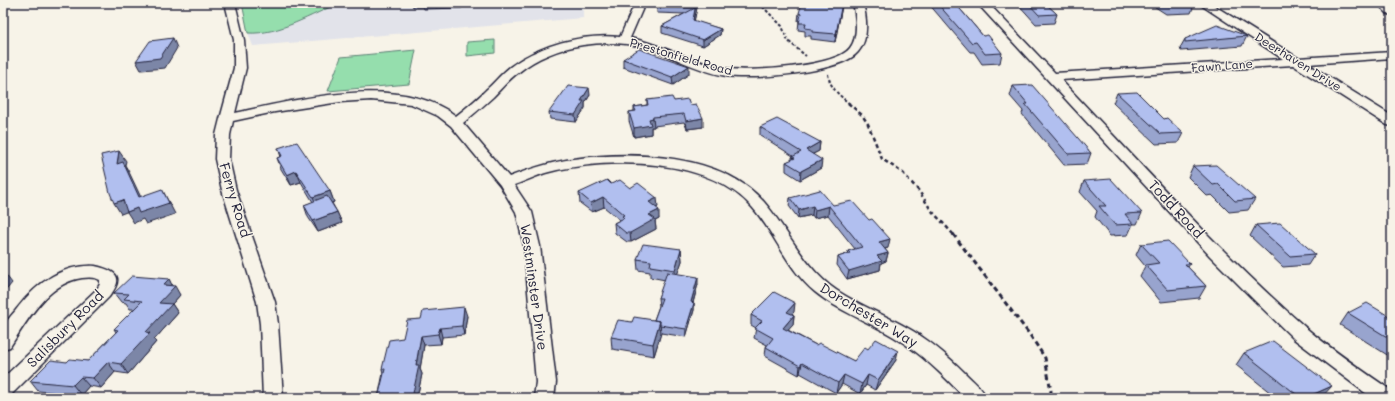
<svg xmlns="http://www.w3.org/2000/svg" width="1395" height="401" font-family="Mali,sans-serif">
  <rect width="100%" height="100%" fill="#f7f3e8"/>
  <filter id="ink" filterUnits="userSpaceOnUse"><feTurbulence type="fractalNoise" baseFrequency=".025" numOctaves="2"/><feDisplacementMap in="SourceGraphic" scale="8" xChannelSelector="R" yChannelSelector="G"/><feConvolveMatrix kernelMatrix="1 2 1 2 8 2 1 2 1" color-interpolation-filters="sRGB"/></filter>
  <g filter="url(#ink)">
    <path fill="#e2e3ea" d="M340 3H583V18L253 46 248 33H255L296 22Z"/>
    <path fill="#95dead" stroke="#5c8074" d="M242 3H340C312 14 279 35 248 33Z
      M495 40V53L467 56V42Z
      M416 50 409 84 328 91 341 57Z"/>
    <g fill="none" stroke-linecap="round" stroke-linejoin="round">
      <g stroke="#22223b" stroke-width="3">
        <path id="street" d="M225 3H235L244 40 246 68 235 113C299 99 399 73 456 116 466 108 476 100 486 90 494 83 501 74 510 67 539 45 584 33 620 37L635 3H645L630 38C662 44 691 62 723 68 747 73 836 67 850 48 859 36 856 16 853 3H863C867 19 869 39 858 52 841 73 752 80 726 76 697 71 671 55 643 47 623 42 603 42 583 45 561 48 536 58 519 72 509 79 501 89 493 97 483 106 473 115 463 123L509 177C530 169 550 162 573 159 632 151 722 153 764 202 789 231 804 268 836 290 858 305 883 314 906 327 928 339 947 355 965 373 973 381 982 388 987 398H965C943 375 921 353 894 337 868 321 838 311 815 292 787 269 775 233 752 207 708 157 609 157 549 172 537 175 526 181 514 185L532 212 540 246 556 382 554 398H534L536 382 524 246 516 212 500 185 451 126 438 116 411 104 371 100 340 102 275 112 233 121 230 135 229 159 236 190 275 302 278 324 283 398H263L260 324 257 302 222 190 215 159 216 135 220 119 234 68V40Z
          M977 3H988L1055 73 1283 59 1198 3H1210L1298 58 1392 52V58L1308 64 1392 116V126L1387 125 1293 65 1061 80C1141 164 1219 252 1306 328 1333 351 1363 371 1392 391V398H1372L1294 339 1256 302 1210 256Z
          M1377 3H1388L1392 7V15L1388 14Z
          M95 266C118 271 124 278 109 297L10 396 3 398V378L97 289 100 284V280C95 277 89 277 82 278 47 283 27 321 10 347L3 349C3 343 1 333 3 328 5 322 12 315 16 310 35 285 61 264 95 266Z"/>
      </g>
      <path stroke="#22223b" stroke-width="2" stroke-dasharray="3 2" stroke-linecap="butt" d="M759 3 782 26 788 41 806 56
        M828 74C830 88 839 95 850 104"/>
      <path stroke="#22223b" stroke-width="2.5" stroke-dasharray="4 3" stroke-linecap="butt" d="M848 103 862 115 868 124 882 159 903 173 919 191 931 210 954 235"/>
      <path stroke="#22223b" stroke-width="3" stroke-dasharray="5 3.5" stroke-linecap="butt" d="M953 234 1030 335 1045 358 1051 391 1050 398"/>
      <use href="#street" fill="#f7f3e8" fill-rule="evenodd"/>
    </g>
    <path fill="#98a4ce" stroke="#22223b" d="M412 3H464L462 8 424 9 423 7H413Z
      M658 3H698L694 21 721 29 720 35 703 46 662 33V26L684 14 657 13V7Z
      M928 3H955L983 36 1002 53 1000 63 982 64 974 52H970Z
      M1017 3H1045L1057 14 1054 23 1036 24Z
      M1149 3H1191L1194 5 1191 13 1166 14Z
      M842 6 835 42 811 39V36H805V31L798 30 799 21H798L799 13Z
      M1247 36 1242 46 1181 51 1180 48 1185 39Z
      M623 59 689 74 673 85 623 67Z
      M1013 86 1091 153 1087 164 1064 165 1022 114 1023 111 1010 96Z
      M1117 93 1164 119 1183 133 1178 143 1156 144 1113 103Z
      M590 95 585 103V108L576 122 550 119 549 112Z
      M647 100 674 101 690 105 703 127 687 129 684 122 654 126V127H651V134L634 137 629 121V112L634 111V107L647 105Z
      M760 127 820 142 819 151 813 154 821 168 800 180 786 171V162L792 160V157L793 156 760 135Z
      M278 148 330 191 334 202 332 203 337 212 342 223 318 232 308 217 304 205 313 202 301 182 291 185 281 169 277 158 281 157Z
      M1193 166 1255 199 1248 210 1229 212 1212 195 1207 196 1188 177Z
      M1084 181 1142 213 1137 224H1133L1128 235 1110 236 1095 217 1097 211 1080 192Z
      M611 184 658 207 656 208 659 219 655 221 656 229 631 242H627L615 233 614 223 620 220 604 207 592 212 580 203 579 193Z
      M790 198 833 205 888 248 885 249 888 253 886 261 881 263 880 270 847 279 837 265 838 257 847 254 848 251 855 249 828 215 814 218 812 215 798 218 789 206Z
      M1256 225 1315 254 1308 265 1283 267 1250 236Z
      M1141 244 1190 264 1188 267 1206 286 1199 298 1161 302 1140 276 1145 266 1136 255Z
      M681 249 682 261 677 274 698 284 693 303H694V310L686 337 661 333 654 356 612 349 611 337 632 322 654 320 659 306 658 298 665 280 650 277V272L638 270 637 259Z
      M169 279 172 286 180 295 172 304 178 313 154 340 156 342 128 374 115 372 101 388 89 386 81 395 38 391 30 381 67 362 88 361 116 332 114 329 134 309H130L126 303 121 302 114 293Z
      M794 312 792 314 794 315 793 325 788 330 816 345 854 361 896 360 875 390 866 385 860 394 842 384 836 393 800 373 799 375 765 356 766 347 767 345 754 338 756 328 751 325V315Z
      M1348 313 1392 318V358L1340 325Z
      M467 316 464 335 442 337 441 344 424 345 420 369 422 374 417 398 431 396 432 398H378L383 373 382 369 403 338Z
      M1244 353 1322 398H1277L1236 365Z"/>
    <path fill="#7c86a7" stroke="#22223b" d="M461 3H464L462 8Z
      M696 3H698L693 27V20Z
      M842 3V6L835 42 836 34Z
      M721 29 720 35 703 46V40Z
      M173 38 177 48 165 68 141 70 136 61Z
      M689 66V74L673 85 672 77Z
      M589 88 590 95 585 103V108L576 122 575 115 581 101Z
      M653 118 654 127H651V134L634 137V128L649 119Z
      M703 118V127L687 129 686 121Z
      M820 142 819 151 805 158 806 150Z
      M119 151 126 161 125 165 129 172 146 208 117 164Z
      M822 160 821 168 800 180 801 171Z
      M296 171 301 182 291 185 287 175Z
      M162 189 175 214 146 224 143 219 134 223 127 212 137 208Z
      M330 191 334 202 318 208 313 197Z
      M603 197 604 207 592 212 591 203Z
      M657 198 658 207 649 212V202Z
      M123 200 129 211 121 214 114 203Z
      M813 206 812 215 798 218 799 210Z
      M829 206 828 215 814 218 815 210Z
      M659 210V219L655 221 656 229 631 242 630 233 649 215Z
      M337 212 342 223 318 232 313 221Z
      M890 239 888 248 877 251 879 242Z
      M681 249 682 261 675 281V270Z
      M888 253 886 261 881 263 880 270 847 279 849 271 877 256Z
      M3 271 12 283 3 294Z
      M698 277V284L691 310V302Z
      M169 279 173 287 175 286 180 295 172 304 178 313 154 340 156 342 128 374 121 364 146 332 163 285Z
      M694 303V310L686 337V329Z
      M795 303 794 312 786 321 787 312Z
      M464 307 467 316 464 335 462 326Z
      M794 315 793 325 782 337 783 328Z
      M660 321 661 333 654 356 653 344Z
      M440 328 442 337 441 344 438 334Z
      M421 336 424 345 420 369 422 374 417 398H412L416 365Z
      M898 351 896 360 875 390 878 380Z
      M108 362 115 372 101 388 93 378Z
      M802 363 800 373 799 375 800 366Z
      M844 375 842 384 836 393 838 383Z
      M868 375 866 385 860 394 862 384Z
      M81 377 89 386 81 395 73 385Z
      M1332 386 1321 398H1305Z"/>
    <path fill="#b1bfef" stroke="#22223b" d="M658 3H696L693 20 721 29 703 40 662 26 695 8 657 7Z
      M802 3H842L836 34 812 32V29L805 28 806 23H799L801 14 799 13Z
      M937 3H955L983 36 988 35 1002 53 985 54 976 42 972 43Z
      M1028 3H1045L1057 14 1039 15Z
      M1164 3H1191L1194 5 1169 6Z
      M1217 25 1247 36 1185 42V39Z
      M173 38 160 58 136 61 150 41Z
      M639 49 689 66 672 77 623 59Z
      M1032 85 1091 153 1068 154 1025 104H1028L1013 86Z
      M568 86 589 88 581 101H584L575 115 549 112Z
      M1137 92 1164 119 1167 118 1183 133 1161 134 1117 93Z
      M672 97 674 101 688 99 690 105 696 104 703 118 686 121 684 114 653 117V118L649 119 651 125 634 128 629 112 636 111 634 107 648 105 647 100Z
      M777 119 820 142 806 150 822 160 801 171 786 162 795 158 792 157 801 152 760 127Z
      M297 142 330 191 313 197 296 171 287 175 277 158 282 156 278 148Z
      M119 151 117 164 123 162 139 197 162 189 169 203 139 213 137 208 127 212 123 200 114 203 110 193 101 155Z
      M1216 165 1255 199 1235 201 1218 184 1213 185 1193 166Z
      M1111 179 1142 213 1125 214 1133 224 1115 225 1099 206H1106L1084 181Z
      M607 180 611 184 620 180 630 188 638 183 657 198 649 202 659 210 649 215 655 219 630 233H626L614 223 624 218 622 216 624 215 603 197 591 203 579 193Z
      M820 190 833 205 852 201 869 220 872 219 890 239 879 242 888 253 877 256 882 261 849 271 838 257 850 253 848 251 862 247 829 206 815 210 813 206 799 210 790 198Z
      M327 196 337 212 313 221 304 205Z
      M1280 223 1315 254 1290 256 1256 225Z
      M1168 241 1190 264H1185L1206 286 1168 290 1146 265 1159 263 1141 244Z
      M643 244 681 249 675 270 650 266 651 261 637 259Z
      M667 272 698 277 691 302 694 303 686 329 660 325V321L654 320 662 298H658Z
      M132 276 169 279 163 285 175 286 159 303 172 304 146 332 150 333 121 364 108 362 93 378 81 377 73 385 30 381 51 360 67 362 70 359 88 361 118 330 114 329 142 301 124 299 129 294 114 293Z
      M774 292 795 303 787 312 794 315 783 328 816 345 819 343 854 361 865 347 868 349 876 339 898 351 878 380 868 375 862 384 844 375 838 383 802 363 800 366 766 347 773 338 755 328 762 321 751 315Z
      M1367 303 1392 318V340L1348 313Z
      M464 307 462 326 440 328 438 334 421 336 416 365H419L412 398H378L385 369H382L389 340 403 338 407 320 421 319 423 311Z
      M634 317 660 321 653 344 611 337 618 320 632 322Z
      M1273 341 1332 386 1305 398H1301L1244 353Z
      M431 396V398H415Z"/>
  </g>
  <g text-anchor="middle" stroke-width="3" stroke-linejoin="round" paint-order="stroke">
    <g font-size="12" fill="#22223b" stroke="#f7f3e8">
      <text transform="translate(681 57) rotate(16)" y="4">Prestonfield Road</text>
      <text transform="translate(1298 62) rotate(32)" y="4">Deerhaven Drive</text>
      <text transform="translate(1222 66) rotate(-4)" y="4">Fawn Lane</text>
    </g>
    <g font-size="14" fill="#22223b" stroke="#f7f3e8">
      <text transform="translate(235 200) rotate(73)" y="5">Ferry Road</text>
      <text transform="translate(1176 209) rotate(47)" y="5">Todd Road</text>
      <text transform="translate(534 287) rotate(82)" y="5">Westminster Drive</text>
      <text transform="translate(869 315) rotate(31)" y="5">Dorchester Way</text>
      <text transform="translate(65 329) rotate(-45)" y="5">Salisbury Road</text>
    </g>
  </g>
  <rect width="1395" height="401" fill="none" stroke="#f7f3e8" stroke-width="16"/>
  <rect x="8" y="8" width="1379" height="385" fill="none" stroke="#22223b" stroke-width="1.5" filter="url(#ink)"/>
</svg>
